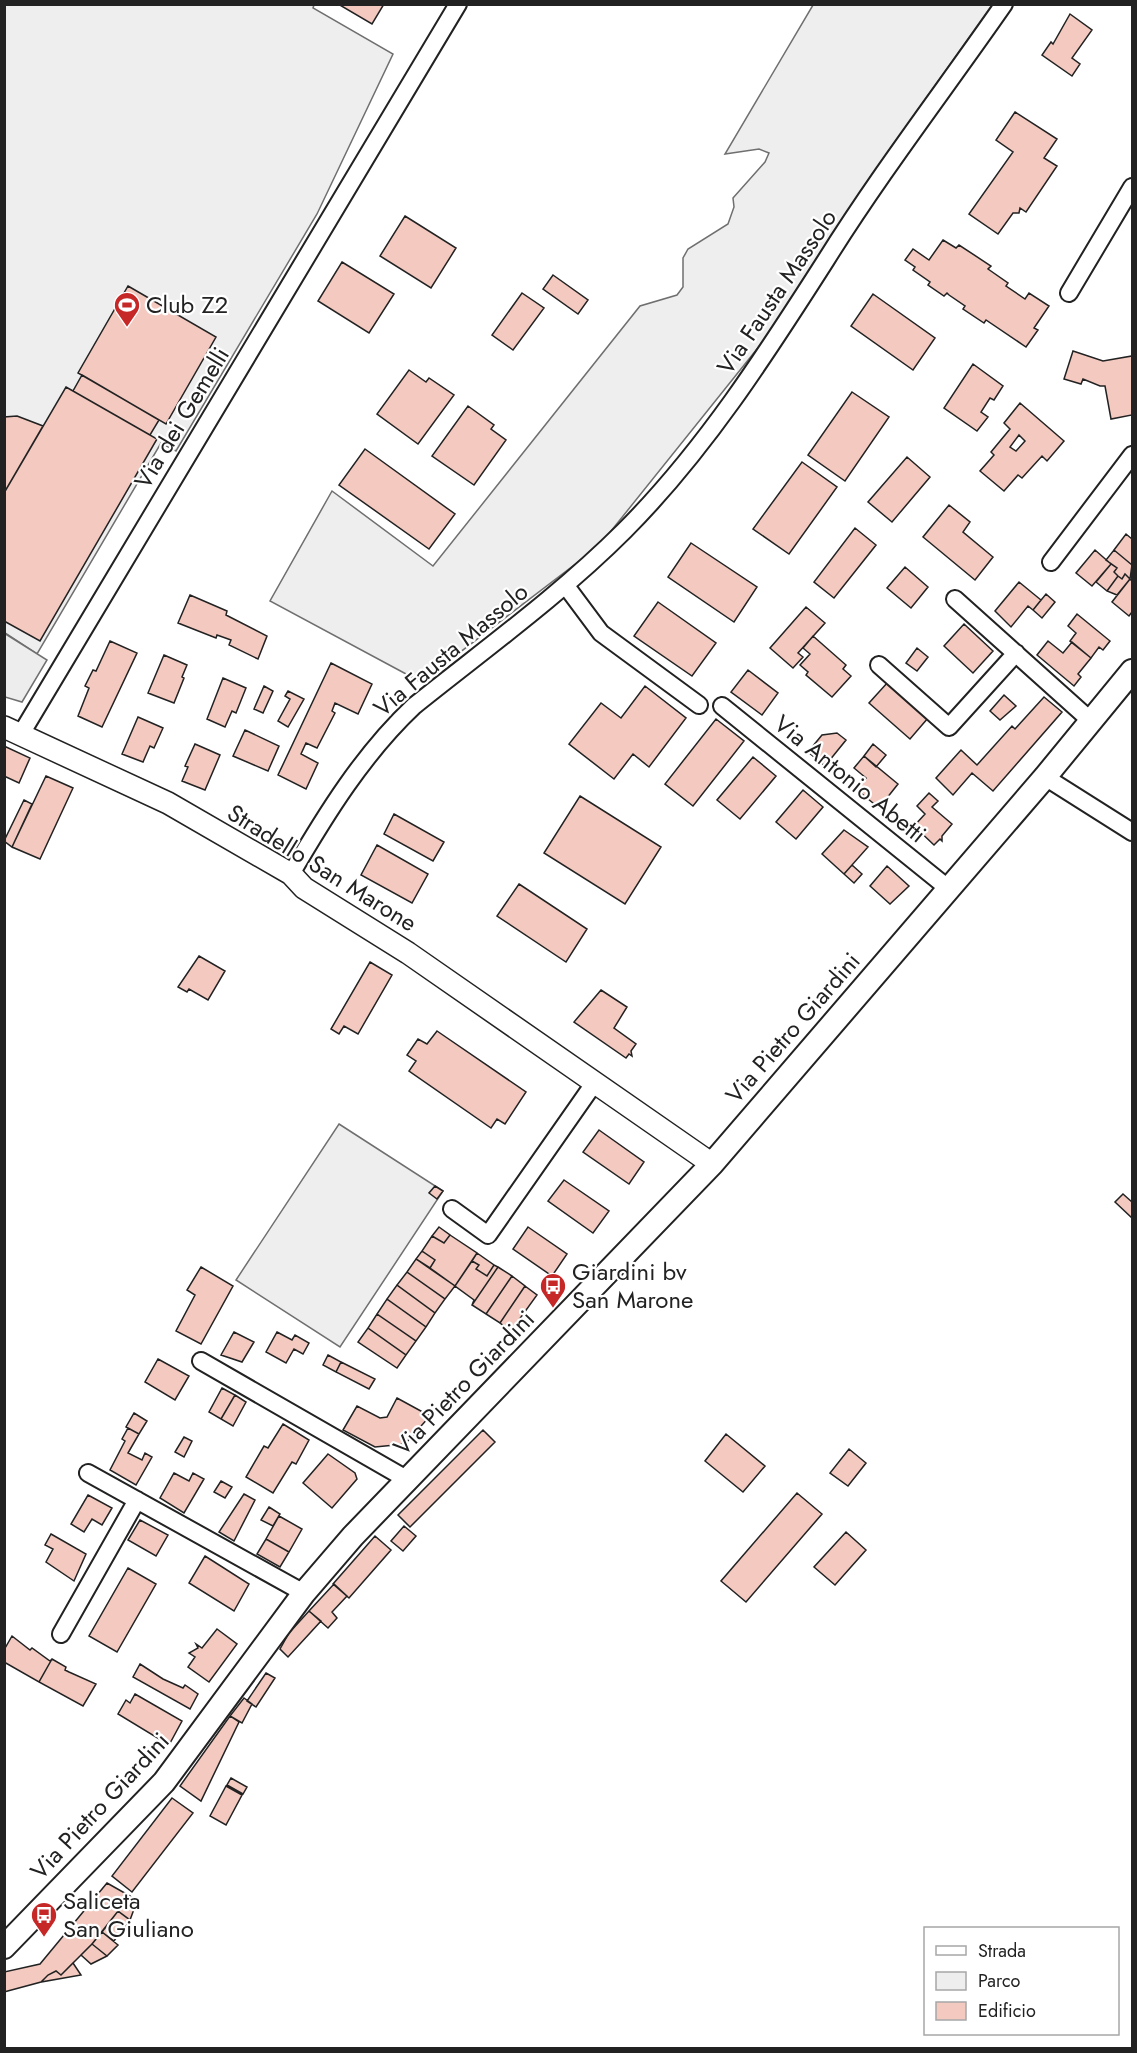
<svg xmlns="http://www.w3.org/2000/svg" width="1137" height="2053" font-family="Jost,sans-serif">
  <rect width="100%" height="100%" fill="#fff"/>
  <path fill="#eee" stroke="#6f6f6f" stroke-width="1.5" d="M4 5H314L313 8 393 54 317 214 176 451 161 443 37 654 5 633Z
    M813 5H992L871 176 765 339 599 546 421 682 270 601 332 491 433 566 640 306 677 295 683 287V258L688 249 728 224 734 207 733 198 765 162 769 153 759 149 725 154Z
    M339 1124 443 1191 340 1347 236 1280Z"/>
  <path fill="#ededed" stroke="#6f6f6f" stroke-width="1.5" d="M4 633 47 660 22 702 5 697Z"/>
  <path fill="#f3c9c0" stroke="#222" stroke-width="1.5" fill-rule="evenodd" d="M338 4H384L372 24Z
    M1070 14 1092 30 1072 58 1080 64 1072 76 1042 55 1051 42 1053 44Z
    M1015 112 1057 139 1044 158 1057 166 1026 212 1020 208 1019 213H1013L998 234 969 214 1013 152 996 140Z
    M405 216 456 248 431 288 380 256Z
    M943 240 956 248 959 245 991 266 988 269 1008 283 1006 286 1025 299 1029 293 1049 306 1034 328 1038 330 1026 347 986 320 984 323 963 309 965 306 949 295 947 293 944 296 928 285 930 282 913 270 915 267 905 260 913 249 929 260Z
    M342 262 394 294 369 333 318 301Z
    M553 275 588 300 578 314 543 289Z
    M128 286 216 337 166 424 78 373Z
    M522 293 544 308 513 350 492 335Z
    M873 294 935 338 913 370 851 326Z
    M1073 351 1103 361 1132 356V415L1111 419 1105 386H1100L1083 379 1081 384 1064 379Z
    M973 364 1003 386 994 400 990 398 981 412 988 417 977 431 944 408Z
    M409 370 426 382 429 378 454 395 418 444 377 414Z
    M82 375 159 420 150 435 73 391Z
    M66 387 157 439 40 641 4 621V493Z
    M852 392 889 417 845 481 808 455Z
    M1020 403 1064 441 1047 461 1042 456 1022 478 1018 475 1004 491 980 471 994 455 991 452 1010 429 1004 423ZM1019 435 1025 441 1016 451 1010 447Z
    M468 406 494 425 491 429 506 440 474 485 432 456Z
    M17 416 43 426 4 493V417Z
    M365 449 455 514 429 549 339 485Z
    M907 457 930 477 892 522 868 502Z
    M802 462 837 487 789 554 753 529Z
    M949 505 970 522 963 532 993 557 975 580 923 537Z
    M855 528 876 545 834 598 814 582Z
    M1126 534 1132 539V565L1114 550Z
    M691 543 757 587 734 622 668 577Z
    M1095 550 1111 564 1092 586 1076 573Z
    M1114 550 1132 565 1130 579 1125 574 1122 579 1118 576 1114 572 1117 568 1106 560Z
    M1111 564 1117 568 1114 572 1118 576 1107 591 1096 582Z
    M905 567 928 587 911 608 887 588Z
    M1125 574 1130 579 1117 595 1107 591 1118 576 1122 579Z
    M1130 579 1132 581V612L1129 616 1112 602Z
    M1019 582 1041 600 1033 610 1028 606 1011 627 995 611Z
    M1046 594 1055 602 1042 618 1033 610Z
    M190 595 227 611 226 615 267 636 258 659 229 645 231 640 217 635 216 638 178 623Z
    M658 602 716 643 692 676 634 636Z
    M806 607 825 623 798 653 803 657 793 668 770 648Z
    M1077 614 1110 641 1103 650 1099 647 1091 658 1070 641 1076 633 1068 626Z
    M964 624 993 651 973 673 944 646Z
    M813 636 846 665 843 669 851 676 832 697 806 675 808 672 800 665 810 654 803 648Z
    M110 641 137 653 102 727 78 716 89 688 85 686 93 670 96 671Z
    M1048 641 1063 653 1072 642 1091 658 1078 674 1081 677 1074 686 1037 655Z
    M917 648 928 657 917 671 906 663Z
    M164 655 187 665 182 677 184 678 174 703 148 693Z
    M331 663 372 684 358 714 335 703 332 711 335 713 317 748 306 743 301 754 318 763 306 789 278 775Z
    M748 670 778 693 762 715 731 692Z
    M223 678 246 688 236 713 232 711 225 727 207 719Z
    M888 682 928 718 910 739 869 703Z
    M264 686 273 691 263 713 254 709Z
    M645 686 686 718 649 767 633 754 614 779 569 744 601 703 621 718Z
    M288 691 304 699 288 727 278 721 290 699 285 696Z
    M1004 695 1016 706 1000 720 990 711Z
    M1044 697 1062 712 993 791 972 773 953 795 936 778 961 750 977 765 1012 726 1015 729Z
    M138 717 163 728 154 748 150 746 143 762 122 754Z
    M716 719 744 741 693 806 665 784Z
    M245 730 279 746 268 771 233 756Z
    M837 733 846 740 825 766 808 752 822 735Z
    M195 744 220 755 205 790 182 781 188 767 185 766Z
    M873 744 886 755 876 767 864 756Z
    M4 746 30 758 19 783 4 776Z
    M864 756 898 784 879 808 856 789 866 778 854 768Z
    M753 757 776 776 740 819 717 800Z
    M46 776 73 788 40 859 12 847Z
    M803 790 823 807 796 839 776 822Z
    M929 793 938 801 932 807 952 824 942 836V841L940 839 934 845 914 826 925 814 917 806Z
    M580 796 661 847 625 904 544 853Z
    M24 800 32 804 12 847 4 841Z
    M394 814 444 842 433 861 384 834Z
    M844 830 868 847 844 874 822 854Z
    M377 845 428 874 412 903 361 875Z
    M852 865 862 874 854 883 844 874Z
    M887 866 909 886 890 904 870 886Z
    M519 884 587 929 566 962 497 916Z
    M199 956 225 971 208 1000 189 989 187 992 178 987Z
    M370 962 392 975 358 1034 344 1026 339 1034 331 1029Z
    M601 990 627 1007 614 1028 636 1044 631 1051 632 1056 629 1054 626 1058 574 1022Z
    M437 1031 526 1092 505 1124 497 1119 491 1128 409 1071 416 1061 407 1055 418 1039 427 1044Z
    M599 1130 644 1162 629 1184 583 1152Z
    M564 1180 609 1211 593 1233 548 1201Z
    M435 1186 443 1191 437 1199 429 1193Z
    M1123 1194 1132 1202V1218L1115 1202Z
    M439 1227 450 1235 444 1243 432 1236Z
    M528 1227 567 1254 552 1276 513 1249Z
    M450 1235 477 1253 455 1286 430 1268 435 1260 422 1251 432 1236 444 1243Z
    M422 1251 435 1260 430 1268 416 1259Z
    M477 1253 494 1265 487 1276 476 1269 479 1265 472 1261Z
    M416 1259 455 1286 445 1299 407 1272Z
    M472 1261 479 1265 476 1269 487 1276 494 1265 498 1267 472 1305 474 1300 455 1286Z
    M201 1267 233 1286 201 1344 176 1331 195 1295 187 1290Z
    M498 1267 512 1276 486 1314 472 1305Z
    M407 1272 445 1299 435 1313 397 1285Z
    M512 1276 525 1286 500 1323 486 1314Z
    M397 1285 435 1313 426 1327 387 1299Z
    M525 1286 537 1295 511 1331 500 1323Z
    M387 1299 426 1327 416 1341 377 1314Z
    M377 1314 416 1341 406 1355 368 1328Z
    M368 1328 406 1355 397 1368 358 1342Z
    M234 1332 254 1342 242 1362 221 1355Z
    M277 1332 292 1340 295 1335 309 1343 303 1354 294 1349 286 1363 266 1352Z
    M328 1355 341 1362 336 1372 323 1365Z
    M158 1359 189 1376 175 1400 145 1382Z
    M341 1362 375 1379 369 1389 336 1372Z
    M222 1388 235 1395 221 1419 209 1412Z
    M235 1395 246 1402 233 1426 221 1419Z
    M397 1398 430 1416 405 1444 375 1447 343 1430 357 1406 380 1418 387 1417Z
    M134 1413 147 1421 139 1434 126 1427Z
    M283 1424 309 1440 296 1464 292 1462 273 1493 246 1477 264 1446 268 1448Z
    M128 1428 139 1434 128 1453 142 1460 145 1453 152 1457 136 1485 110 1470 125 1441 122 1439Z
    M483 1430 495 1442 410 1527 398 1515Z
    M726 1434 765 1466 743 1492 705 1461Z
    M184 1437 192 1441 184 1457 175 1452Z
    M849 1449 866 1463 848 1486 830 1473Z
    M328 1454 355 1473 357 1479 332 1508 303 1483Z
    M174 1473 189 1481 193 1473 204 1479 184 1513 160 1498Z
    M221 1481 232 1487 225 1498 214 1492Z
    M797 1493 822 1514 746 1602 721 1581Z
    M244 1494 255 1500 234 1541 219 1532Z
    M88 1495 112 1508 102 1525 92 1519 84 1532 71 1524Z
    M269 1507 280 1514 273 1526 261 1520Z
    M279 1516 302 1529 289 1552 266 1539Z
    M140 1520 168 1535 156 1556 128 1540Z
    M404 1526 416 1536 403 1551 391 1541Z
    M846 1532 866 1550 835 1585 814 1567Z
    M51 1534 86 1554 74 1581 46 1562 53 1549 45 1545Z
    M375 1536 391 1550 349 1598 333 1584Z
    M266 1539 289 1552 280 1567 257 1554Z
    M205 1556 249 1584 234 1611 189 1583Z
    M128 1568 156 1584 117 1652 89 1636Z
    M334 1584 347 1596 332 1612 337 1618 328 1628 309 1611Z
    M309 1611 321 1621 288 1657 280 1649 289 1633Z
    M217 1629 237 1644 209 1682 188 1667 195 1657 189 1653 198 1648 196 1644 202 1648Z
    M12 1636 30 1650 32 1648 50 1661 52 1659 39 1682 4 1662V1650Z
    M52 1659 66 1667 65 1670 69 1672 96 1684 83 1706 39 1682Z
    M140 1664 163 1679 183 1688 185 1685 198 1694 190 1709 133 1677Z
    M266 1673 275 1678 256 1707 247 1701Z
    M135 1694 182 1721 169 1745 118 1714 126 1700 130 1703Z
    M244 1698 252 1704 242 1723 230 1716Z
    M230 1716 239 1722 201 1801 180 1786Z
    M231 1778 247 1787 243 1794 227 1785Z
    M226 1786 242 1795 226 1825 210 1816Z
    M172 1798 193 1813 132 1892 112 1876Z
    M107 1883 130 1896 92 1944 61 1975 56 1971 48 1975 41 1982 4 1992V1972L40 1964Z
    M130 1896 137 1901 130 1920 118 1911Z
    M118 1911 130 1920 114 1941 102 1932Z
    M102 1932 118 1945 107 1956 92 1944Z
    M92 1944 107 1956 91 1964 81 1955Z
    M73 1963 81 1975 41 1982 48 1975 56 1971 61 1975Z"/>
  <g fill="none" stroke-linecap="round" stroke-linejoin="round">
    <g stroke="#222" stroke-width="20">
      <path id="minor" d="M1069 293 1132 187
        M1051 562 1132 455
        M566 586 601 633 699 705
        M955 599 1091 721
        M879 665 949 727 1016 653
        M722 706 949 889
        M21 734 458 4
        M1045 777 1132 832
        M291 874C326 814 363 754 414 706 485 649 560 595 624 531 704 451 766 354 826 260 881 172 945 89 1004 4
        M452 1209 488 1235 595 1082
        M201 1361 408 1480
        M88 1473 304 1593
        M61 1634 137 1500"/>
    </g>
    <g stroke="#222" stroke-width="24">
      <path id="tertiary" d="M4 727 168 803 291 874 304 888 408 953 712 1164"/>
    </g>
    <g stroke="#222" stroke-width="26">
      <path id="secondary" d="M4 1947 164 1782 304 1593 353 1536 712 1164 1045 777 1132 671"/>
    </g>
    <use href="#minor" stroke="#fff" stroke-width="16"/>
    <use href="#tertiary" stroke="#fff" stroke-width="21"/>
    <use href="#secondary" stroke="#fff" stroke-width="22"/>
  </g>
  <defs>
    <g id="stadium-pin" transform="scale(1.35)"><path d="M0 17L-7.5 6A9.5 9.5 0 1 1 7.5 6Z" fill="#c62828" stroke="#fff"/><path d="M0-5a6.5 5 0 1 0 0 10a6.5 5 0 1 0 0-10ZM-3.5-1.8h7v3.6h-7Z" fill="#fff"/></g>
    <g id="bus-pin" transform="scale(1.35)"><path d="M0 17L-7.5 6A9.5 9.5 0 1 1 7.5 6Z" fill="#c62828" stroke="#fff"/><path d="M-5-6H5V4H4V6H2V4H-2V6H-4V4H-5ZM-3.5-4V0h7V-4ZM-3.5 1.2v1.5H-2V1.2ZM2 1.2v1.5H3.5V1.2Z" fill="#fff"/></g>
  </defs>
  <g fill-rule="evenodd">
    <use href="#stadium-pin" x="127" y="305"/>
    <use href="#bus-pin" x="553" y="1286"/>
    <use href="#bus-pin" x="44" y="1915"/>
  </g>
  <g text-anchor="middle" stroke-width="4.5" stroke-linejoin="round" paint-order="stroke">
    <g font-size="24" fill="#222" stroke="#fff">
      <text transform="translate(777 292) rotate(-56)" y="8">Via Fausta Massolo</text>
      <text transform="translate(182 418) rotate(-59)" y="8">Via dei Gemelli</text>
      <text transform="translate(451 650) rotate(-40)" y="8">Via Fausta Massolo</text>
      <text transform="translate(850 779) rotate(39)" y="8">Via Antonio Abetti</text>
      <text transform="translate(322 868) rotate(32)" y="8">Stradello San Marone</text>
      <text transform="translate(793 1028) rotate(-49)" y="8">Via Pietro Giardini</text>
      <text transform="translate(464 1383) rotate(-46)" y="8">Via Pietro Giardini</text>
      <text transform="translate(100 1806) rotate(-47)" y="8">Via Pietro Giardini</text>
    </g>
    <g font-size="24" fill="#222" stroke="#fff" text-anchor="start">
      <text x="146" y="313">Club Z2</text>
      <text x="572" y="1280">Giardini bv<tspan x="572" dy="28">San Marone</tspan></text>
      <text x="63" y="1909">Saliceta<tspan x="63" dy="28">San Giuliano</tspan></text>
    </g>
  </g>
  <rect width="1137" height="2053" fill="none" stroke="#222222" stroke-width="12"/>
  <rect x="924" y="1927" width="195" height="108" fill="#ffffff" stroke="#a7a7a7" stroke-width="1.5"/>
  <rect x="936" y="1946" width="30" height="9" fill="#ffffff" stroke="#a7a7a7" stroke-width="1.5"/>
  <text x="978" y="1957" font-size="18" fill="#222222">Strada</text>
  <rect x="936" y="1972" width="30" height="18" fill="#eeeeee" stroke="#a7a7a7" stroke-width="1.5"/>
  <text x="978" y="1987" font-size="18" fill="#222222">Parco</text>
  <rect x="936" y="2002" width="30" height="18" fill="#f3c9c0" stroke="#a7a7a7" stroke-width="1.5"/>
  <text x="978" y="2017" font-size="18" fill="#222222">Edificio</text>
</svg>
